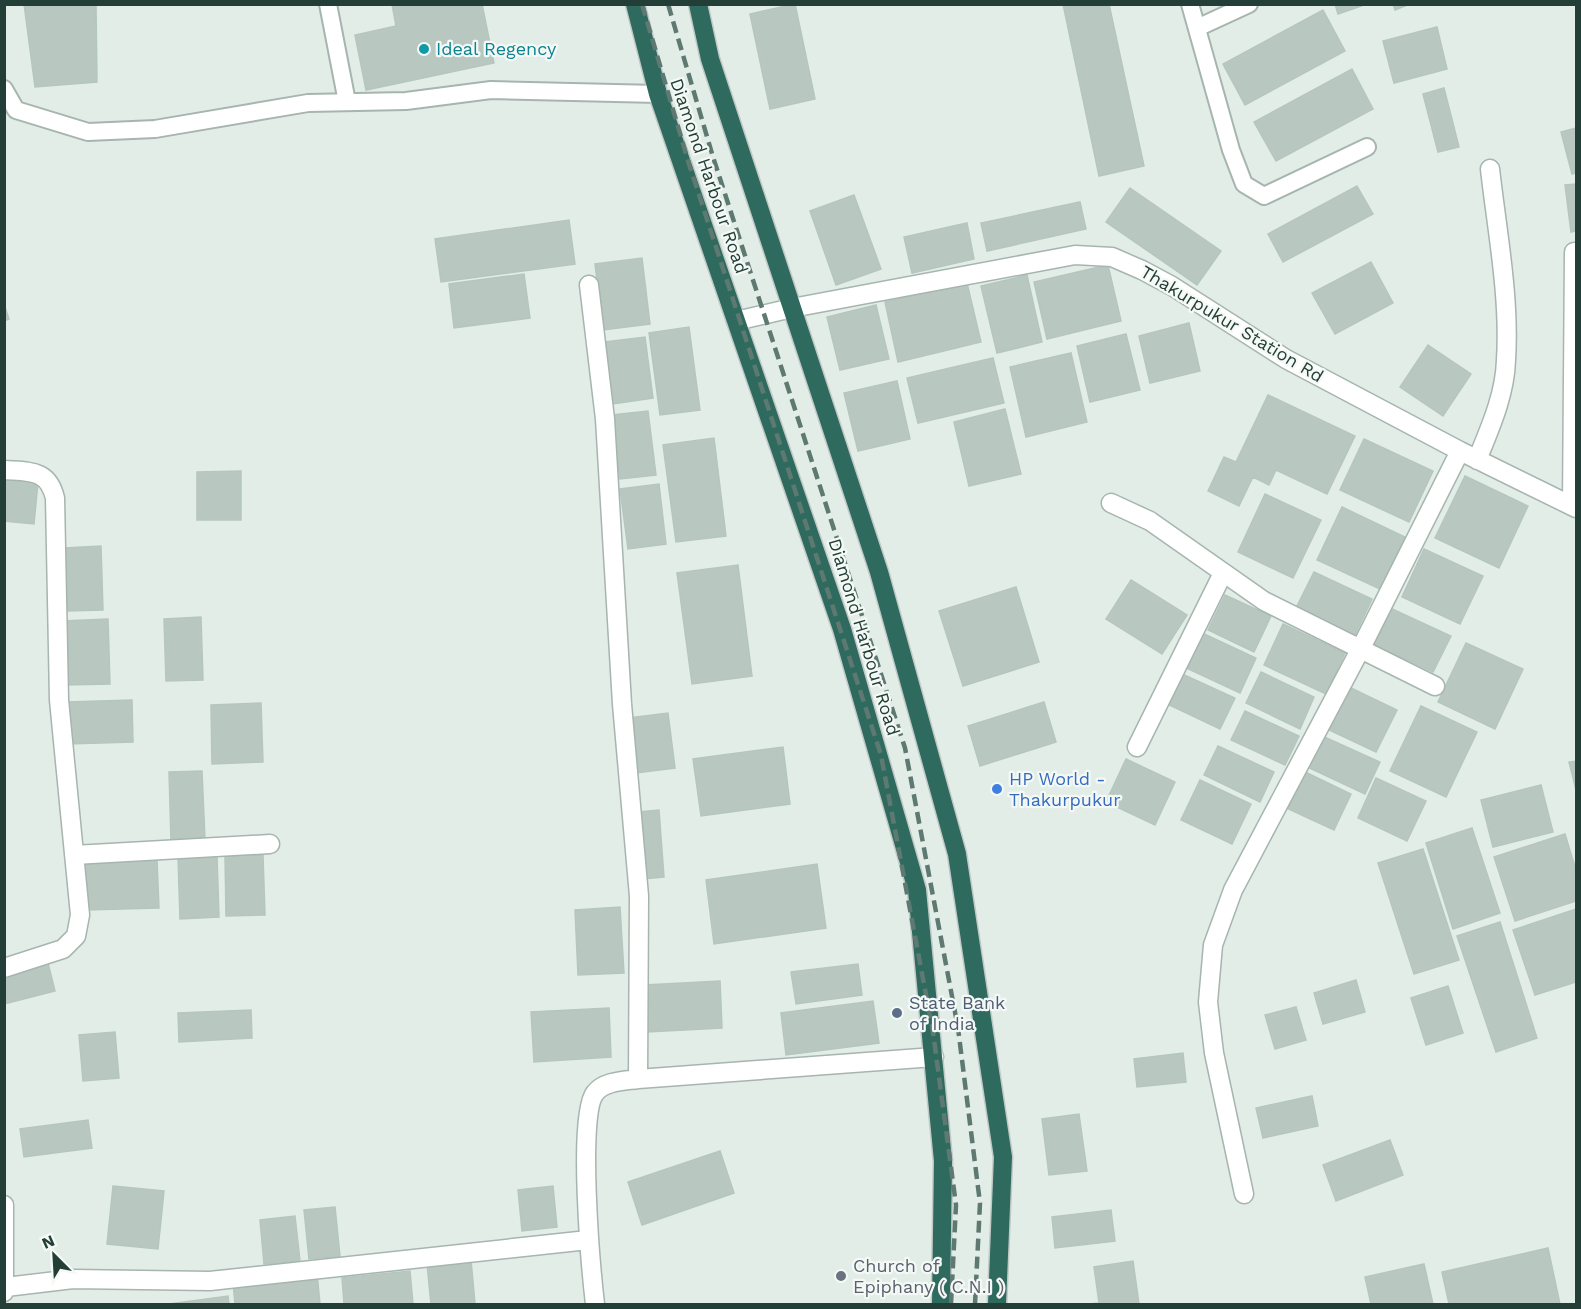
<svg xmlns="http://www.w3.org/2000/svg" width="1581" height="1309" font-family="'Work Sans',sans-serif">
  <rect width="100%" height="100%" fill="#e3ede8"/>
  <path fill="#b8c8c1" stroke="#b5c6bf" stroke-width="1.5" d="M24 4H96L97 82 35 87Z
    M392 4H482L494 63 366 90 355 35 396 26Z
    M795 4 815 99 770 109 750 14Z
    M1063 4H1109L1144 166 1099 176Z
    M1335 4H1367L1338 14Z
    M1393 4H1410L1395 10Z
    M1323 10 1345 51 1245 105 1223 64Z
    M1437 27 1447 69 1394 83 1383 41Z
    M1352 69 1373 109 1276 161 1254 122Z
    M1444 88 1459 147 1438 152 1423 94Z
    M1576 128V173L1572 174 1561 132Z
    M1576 184V231L1571 232 1565 185Z
    M1357 186 1373 214 1283 262 1268 234Z
    M1130 188 1221 251 1197 285 1106 222Z
    M854 195 881 269 836 285 810 211Z
    M1080 202 1086 229 987 251 981 223Z
    M569 220 575 264 441 282 435 239Z
    M967 223 974 259 912 273 904 237Z
    M642 258 650 324 603 330 595 264Z
    M1371 262 1393 303 1335 334 1312 293Z
    M1108 265 1121 321 1047 339 1034 282Z
    M524 274 530 318 454 328 449 284Z
    M1027 275 1042 342 997 353 981 286Z
    M967 283 981 342 898 362 885 302Z
    M4 304 9 319 4 321Z
    M876 305 889 359 840 370 827 317Z
    M1189 323 1200 371 1150 383 1139 336Z
    M689 327 700 410 660 415 649 333Z
    M1126 334 1140 390 1090 402 1077 346Z
    M645 337 653 398 613 404 605 342Z
    M1428 345 1471 374 1443 416 1400 387Z
    M1071 353 1087 422 1026 437 1010 367Z
    M993 358 1004 403 918 423 907 378Z
    M897 381 910 439 858 451 844 393Z
    M1268 395 1355 436 1327 494 1276 470 1269 485 1253 477 1239 506 1208 491 1224 457 1236 462Z
    M1005 409 1021 474 969 486 954 422Z
    M648 411 656 475 620 479 612 415Z
    M714 438 726 536 676 542 663 445Z
    M1364 439 1433 471 1409 522 1340 490Z
    M241 471V520H197V472Z
    M1465 476 1528 506 1499 568 1435 538Z
    M4 478 38 482 34 524 4 521Z
    M659 484 666 544 628 549 620 489Z
    M1265 494 1321 520 1293 578 1238 552Z
    M1342 507 1405 537 1380 589 1317 560Z
    M101 546 103 610 67 611 65 548Z
    M1424 549 1483 576 1460 624 1402 597Z
    M738 565 752 676 692 684 677 573Z
    M1314 572 1372 599 1353 639 1294 612Z
    M1131 580 1187 615 1162 654 1106 619Z
    M1016 587 1039 662 963 686 939 611Z
    M1225 595 1271 616 1254 652 1208 630Z
    M1390 608 1451 636 1433 672 1373 644Z
    M201 617 203 680 166 681 164 619Z
    M108 619 110 684 64 685 62 621Z
    M1283 624 1345 653 1326 694 1264 665Z
    M1200 632 1256 658 1240 693 1184 667Z
    M1466 643 1523 669 1495 729 1438 702Z
    M1261 672 1314 697 1300 729 1246 703Z
    M1180 673 1235 698 1220 729 1165 703Z
    M1349 687 1397 710 1376 752 1329 730Z
    M132 700 133 742 68 744 67 702Z
    M1044 702 1056 742 980 766 968 726Z
    M261 703 263 762 212 764 211 705Z
    M1421 706 1477 732 1446 797 1390 771Z
    M1245 711 1299 736 1285 765 1231 740Z
    M668 713 675 768 636 773 629 718Z
    M1320 735 1380 762 1365 794 1305 766Z
    M1218 746 1274 772 1260 802 1204 775Z
    M783 747 790 804 701 816 693 759Z
    M1126 759 1175 782 1155 825 1106 802Z
    M1576 761V790L1569 762Z
    M1301 770 1351 794 1334 830 1284 807Z
    M202 771 205 840 171 841 169 772Z
    M1376 778 1426 801 1407 841 1358 818Z
    M1200 780 1251 804 1232 844 1181 820Z
    M1541 785 1553 832 1493 847 1481 800Z
    M659 810 664 877 643 879 638 812Z
    M1472 828 1500 913 1453 929 1426 843Z
    M1565 834 1576 870V901L1515 921 1494 857Z
    M1423 849 1459 960 1414 974 1378 863Z
    M263 855 265 915 226 916 225 856Z
    M217 856 219 917 180 919 178 857Z
    M157 860 159 908 85 910 83 863Z
    M817 864 826 928 714 944 706 880Z
    M620 907 624 973 578 975 575 910Z
    M1576 909V982L1535 995 1513 930Z
    M1500 922 1537 1038 1496 1052 1457 936Z
    M48 963 55 991 4 1004V974Z
    M858 964 862 995 796 1004 791 972Z
    M1356 980 1365 1012 1323 1024 1314 993Z
    M720 981 722 1028 647 1032 644 985Z
    M1448 986 1463 1033 1426 1045 1411 998Z
    M873 1001 879 1043 786 1055 781 1013Z
    M1296 1007 1306 1040 1275 1049 1265 1015Z
    M609 1008 611 1057 534 1062 531 1012Z
    M251 1010 252 1038 179 1042 178 1013Z
    M115 1032 119 1078 83 1081 79 1035Z
    M1183 1053 1186 1082 1137 1087 1134 1059Z
    M1312 1096 1318 1126 1263 1138 1256 1108Z
    M1079 1114 1087 1171 1049 1175 1042 1119Z
    M88 1120 92 1148 24 1157 20 1129Z
    M1390 1140 1403 1175 1336 1201 1323 1165Z
    M720 1151 734 1193 642 1225 628 1182Z
    M113 1186 164 1191 158 1249 107 1244Z
    M553 1186 557 1227 522 1231 518 1190Z
    M335 1207 340 1256 309 1259 304 1210Z
    M1111 1210 1115 1241 1055 1248 1052 1217Z
    M295 1216 300 1261 264 1264 260 1220Z
    M1548 1248 1560 1304H1449L1442 1272Z
    M471 1260 475 1304H431L427 1264Z
    M1133 1261 1139 1304H1088L1099 1303 1094 1267Z
    M1424 1264 1433 1304H1371L1365 1277Z
    M410 1271 413 1304H344L342 1278Z
    M317 1273 320 1304H235L233 1282Z
    M228 1296 229 1304H169Z"/>
  <g fill="none" stroke-linecap="round" stroke-linejoin="round">
    <g stroke="#a6b5af" stroke-width="20">
      <path id="lane" d="M328 4 347 102
        M1190 4 1231 150 1244 184 1264 196 1367 147
        M1197 28 1249 4
        M4 89 16 110 88 132 155 129 308 103 406 101 491 90 658 94"/>
    </g>
    <g stroke="#a6b5af" stroke-width="21">
      <path id="street" d="M589 285 605 419 622 704 639 896 638 1079
        M736 321 792 308 1075 255 1112 257 1142 270 1172 286 1286 359 1460 451 1576 508
        M1477 460C1490 428 1505 395 1506 360 1510 297 1497 231 1490 169
        M4 470C30 472 48 469 55 498L59 700 80 915 76 936 63 949 4 968
        M1111 503 1150 521 1264 601 1435 686
        M1572 506 1574 252
        M1137 747 1223 573
        M74 855 270 844
        M1244 1194 1214 1053 1208 1002 1213 945 1233 890 1360 650 1460 451
        M4 1205V1292
        M6 1287 73 1279 210 1281 588 1240
        M595 1304C591 1270 577 1115 595 1093 604 1081 624 1081 638 1079L934 1057"/>
    </g>
    <g stroke="#c1c9c7" stroke-width="21">
      <path id="highway" d="M635 4 658 94 842 629 917 890 943 1161 941 1304
        M698 4 710 59 879 572 957 854 1003 1157 997 1304"/>
    </g>
    <use href="#lane" stroke="#fff" stroke-width="16"/>
    <use href="#street" stroke="#fff" stroke-width="18"/>
    <use href="#highway" stroke="#2f6a5e" stroke-width="18"/>
    <path stroke="#5d7972" stroke-width="4.5" stroke-dasharray="12 6" stroke-linecap="butt" d="M642 4 689 164 881 755 933 1032 956 1205 951 1304
      M668 4 713 157 905 748 958 1028 980 1203 975 1304"/>
  </g>
  <circle fill="#0f9aa8" stroke="#f4f9f6" stroke-width="2" cx="424" cy="49" r="6"/>
  <circle fill="#3f7fe0" stroke="#f4f9f6" stroke-width="2" cx="997" cy="789" r="6"/>
  <circle fill="#5c6f8a" stroke="#f4f9f6" stroke-width="2" cx="897" cy="1013" r="6"/>
  <circle fill="#6b7280" stroke="#f4f9f6" stroke-width="2" cx="841" cy="1276" r="6"/>
  <g text-anchor="middle" stroke-width="4.5" stroke-linejoin="round" paint-order="stroke">
    <g font-size="18" fill="#0d838f" stroke="#f4f9f6" text-anchor="start">
      <text x="436" y="55">Ideal Regency</text>
    </g>
    <g font-size="18" fill="#233e37" stroke="#f4f9f6">
      <text transform="translate(709 176) rotate(71)" y="6">Diamond Harbour Road</text>
      <text transform="translate(1232 324) rotate(31)" y="6">Thakurpukur Station Rd</text>
      <text transform="translate(864 637) rotate(73)" y="6">Diamond Harbour Road</text>
    </g>
    <g font-size="18" fill="#366cbe" stroke="#f4f9f6" text-anchor="start">
      <text x="1009" y="785">HP World -<tspan x="1009" dy="21">Thakurpukur</tspan></text>
    </g>
    <g font-size="18" fill="#4e5e75" stroke="#f4f9f6" text-anchor="start">
      <text x="909" y="1009">State Bank<tspan x="909" dy="21">of India</tspan></text>
    </g>
    <g font-size="18" fill="#5b616d" stroke="#f4f9f6" text-anchor="start">
      <text x="853" y="1272">Church of<tspan x="853" dy="21">Epiphany ( C.N.I )</tspan></text>
    </g>
  </g>
  <rect width="1581" height="1309" fill="none" stroke="#233e37" stroke-width="12"/>
  <g transform="translate(54 1255) rotate(336)" stroke="#f4f9f6" stroke-width="4.5" paint-order="stroke">
  <path d="M0-4.5L10 22L0 15L-10 22Z" fill="#233e37"/>
  <text y="-9" font-size="16" font-weight="bold" text-anchor="middle" fill="#233e37">N</text>
  </g>
</svg>
